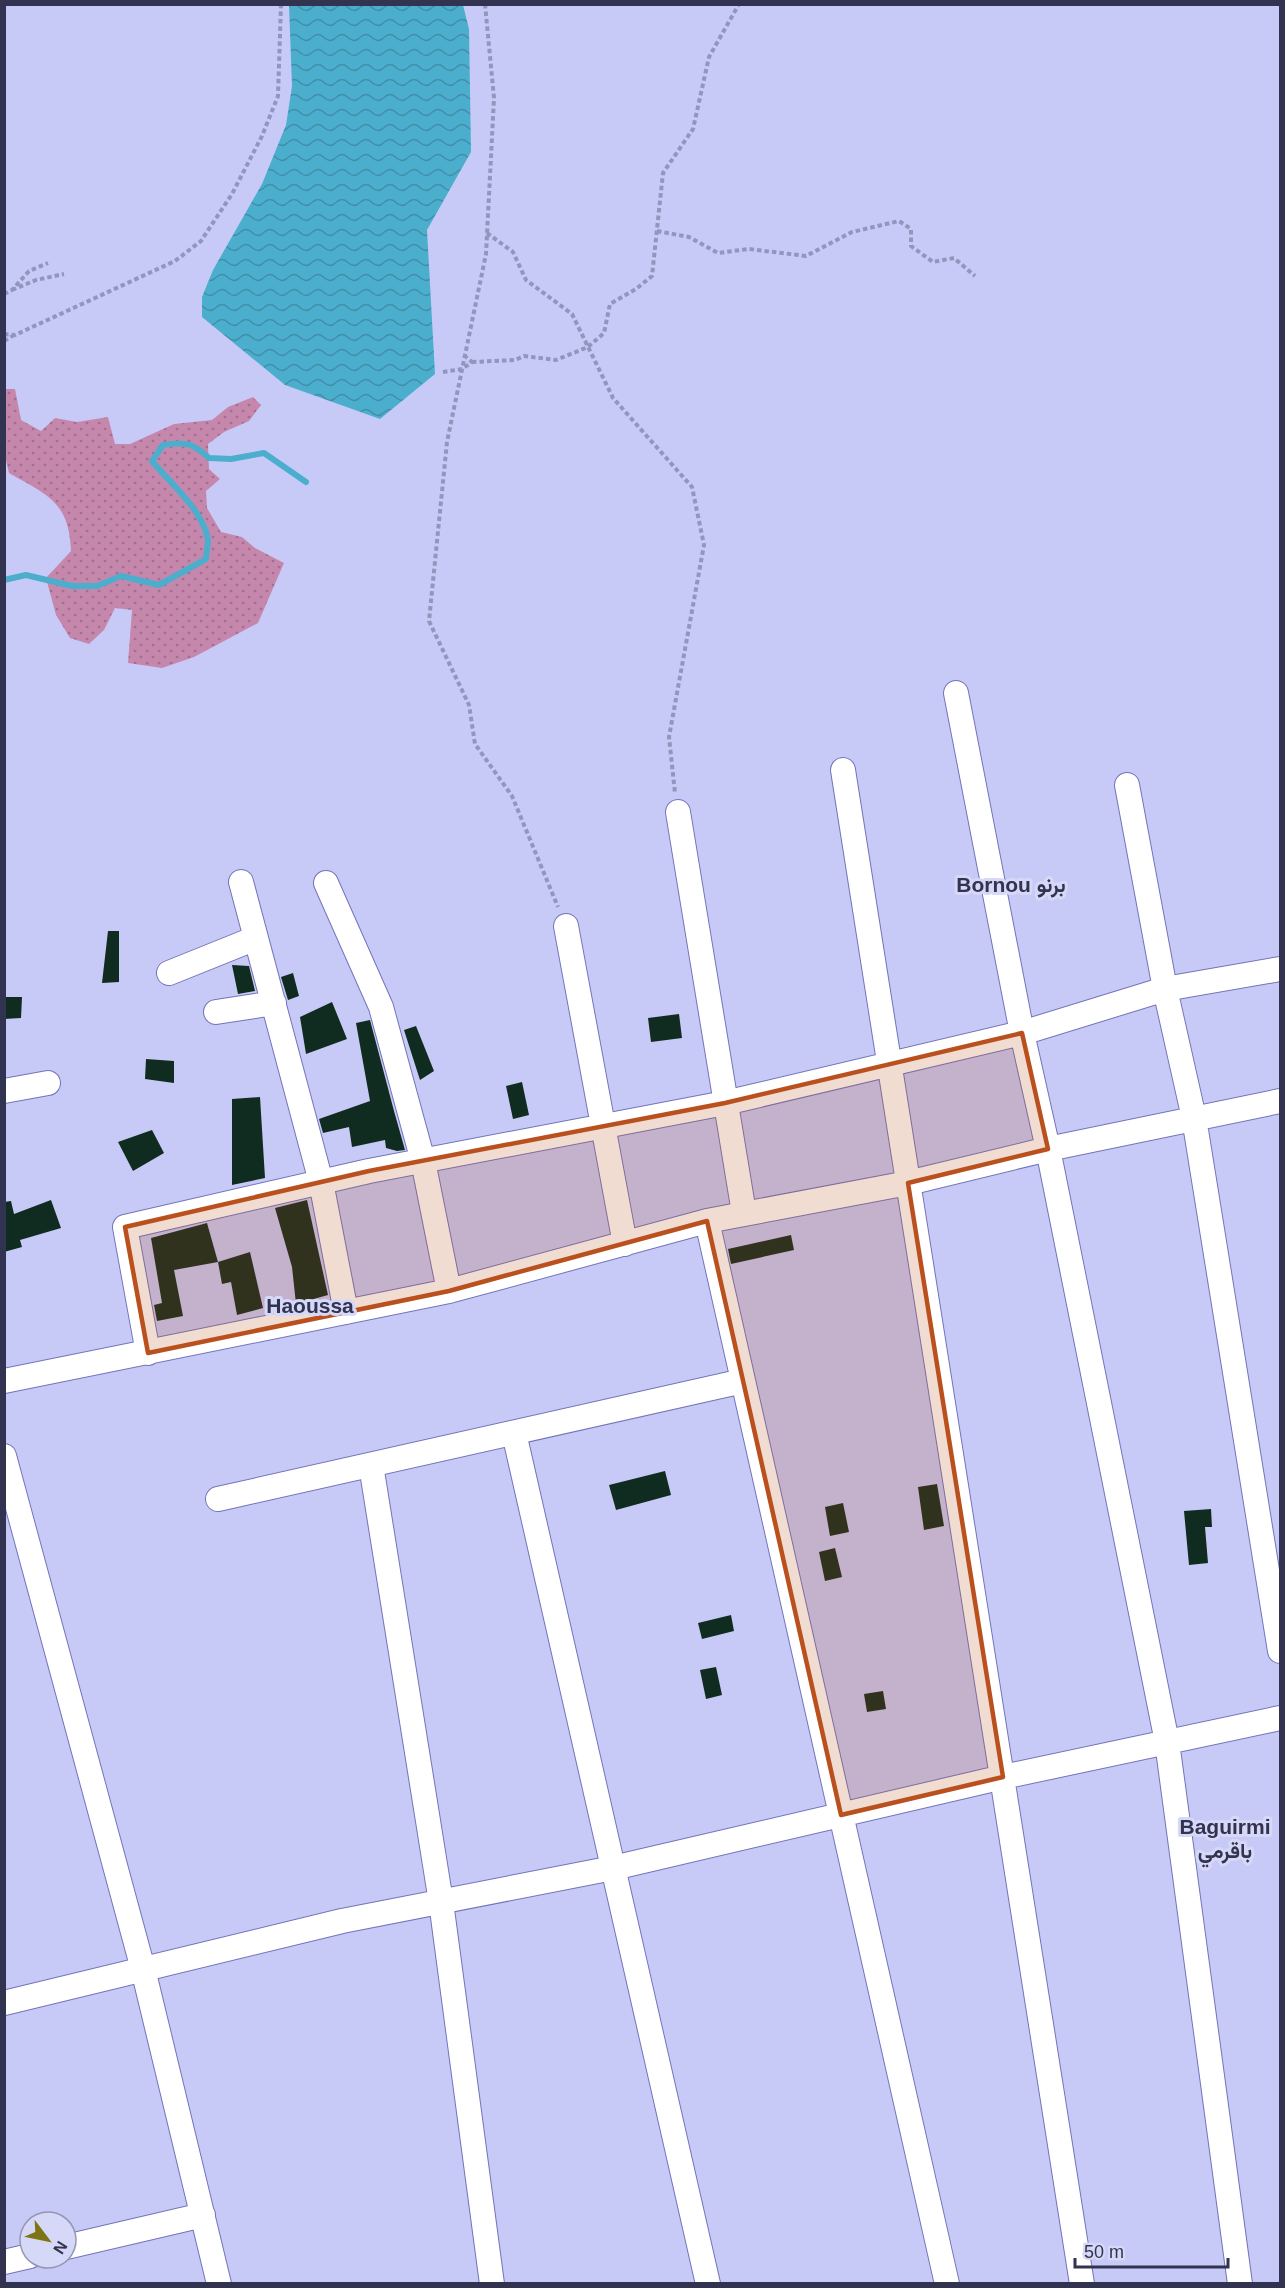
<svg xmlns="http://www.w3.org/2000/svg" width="1285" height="2288" font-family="Helvetica,Vazirmatn,sans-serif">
  <defs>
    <pattern id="grass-dots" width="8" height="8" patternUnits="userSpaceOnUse" patternTransform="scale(1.5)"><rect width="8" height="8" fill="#c687ad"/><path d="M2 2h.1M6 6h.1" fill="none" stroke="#a16f8f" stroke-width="1.8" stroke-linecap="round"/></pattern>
    <pattern id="water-waves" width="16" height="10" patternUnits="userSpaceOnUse" patternTransform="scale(1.5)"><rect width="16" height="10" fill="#4caecd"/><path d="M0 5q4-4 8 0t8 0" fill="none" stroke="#408ea9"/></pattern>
  </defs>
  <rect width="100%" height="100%" fill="#c7caf7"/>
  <path fill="url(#grass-dots)" d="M4 389H15L21 420 41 431 55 418 77 422 108 417 115 444H130L174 424 212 420 228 407 253 397 261 405 249 421 224 432 208 444 209 469 220 479 206 491 207 508 221 532 242 537 255 548 284 563 258 623 194 657 162 668 128 663 132 610 115 608 104 630 89 644 70 638 56 615 46 578 71 551C69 501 47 495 9 473L4 452Z"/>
  <path fill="url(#water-waves)" d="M289 5H463L469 29 471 152 427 230 435 374 380 419 285 385 202 317V297L213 270 262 184 286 125 292 86Z"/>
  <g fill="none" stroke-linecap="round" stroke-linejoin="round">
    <path stroke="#4caecd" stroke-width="6" d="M4 580 26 575 72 586H97L121 576 159 585 206 559C206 553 208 546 208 540 204 511 169 482 152 461L163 445C185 442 192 442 209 458L231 459 264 453 306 482"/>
  </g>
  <path fill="#102b1f" d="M108 931H119V982L102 983Z
    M232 965 249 966 255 991 238 994Z
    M293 973 299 996 288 1000 281 977Z
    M4 997H22L21 1018 4 1019Z
    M332 1002 347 1039 306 1054 300 1017Z
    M679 1014 682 1038 651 1042 648 1018Z
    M370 1020 394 1111 405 1150 397 1151 386 1148 385 1140 352 1147 349 1127 323 1133 319 1119 370 1101 356 1023Z
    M416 1026 434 1071 420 1080 404 1030Z
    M146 1059 174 1061V1083L145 1079Z
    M522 1082 529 1115 513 1119 506 1086Z
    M260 1097 265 1178 232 1185V1099Z
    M152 1130 164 1153 133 1171 118 1142Z
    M51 1200 61 1228 20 1240 22 1247 4 1252V1202L11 1201 14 1214Z
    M307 1200 328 1295 296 1304 292 1267 275 1208Z
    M207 1223 218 1262 174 1270 183 1316 157 1321 154 1305 162 1303 151 1238Z
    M791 1235 794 1250 731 1264 728 1249Z
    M250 1252 263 1308 237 1315 231 1282 222 1284 218 1262Z
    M665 1471 671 1495 616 1510 609 1485Z
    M937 1484 944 1526 924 1530 918 1487Z
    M843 1503 849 1532 830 1536 825 1507Z
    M1211 1509 1212 1527H1205L1208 1563 1189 1565 1184 1511Z
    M835 1548 842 1577 825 1581 819 1552Z
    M731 1615 734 1631 702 1639 698 1623Z
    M716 1667 722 1695 706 1699 700 1670Z
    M883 1691 886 1709 867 1712 864 1694Z"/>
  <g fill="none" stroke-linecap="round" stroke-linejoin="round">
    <g stroke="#7374b9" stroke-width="26">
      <path id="minor" d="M956 693 1022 1033 1048 1149 1167 1742 1240 2284
        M843 770 1082 2284
        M1127 785 1165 989 1194 1118 1280 1651
        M678 812 744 1213
        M241 882 321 1182 346 1312
        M326 883 381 1007 423 1161 449 1291
        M566 926 625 1244
        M169 973 256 938
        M216 1012 274 1003
        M4 1091 48 1083
        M707 1221 947 2284
        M148 1353 125 1227 369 1171 725 1103 1022 1033 1165 989 1280 969
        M4 1381 449 1291 707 1221 908 1183 1048 1149 1280 1101
        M514 1433 708 2284
        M4 1456 143 1969 219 2284
        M371 1465 441 1902 492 2284
        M218 1499 743 1381
        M4 2003 342 1921 613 1868 1003 1777 1280 1718
        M66 2247 203 2215
        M4 2262 30 2256"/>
    </g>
    <path stroke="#9295bc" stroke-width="4" stroke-dasharray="4.5 3" stroke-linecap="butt" d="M485 4 494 98 486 254 447 442 429 621 469 705 475 744 512 796 558 907
      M657 231 689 237 718 253 749 249 806 256 852 232 899 221 911 229V246L933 262 954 258 975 276
      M487 233 513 252 526 280 572 314 613 398 692 487 704 545 669 737 675 793
      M12 290 36 280 64 274
      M4 294 12 290 29 271 48 263
      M4 334 15 335 175 261 201 241 232 194 262 136 278 96 281 4
      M4 341 14 335
      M472 362 515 360 524 356 556 360 588 347 604 333 610 304 636 289 652 276 663 173 693 129 709 57 739 4
      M443 372 462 369 472 362 465 356"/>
    <use href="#minor" stroke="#fff" stroke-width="24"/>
  </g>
  <path fill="#ba501d" fill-opacity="0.2" stroke="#ba501d" stroke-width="4.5" stroke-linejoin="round" d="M1022 1033 1048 1149 908 1183 1003 1777 841 1815 707 1221 449 1291 148 1353 125 1227 369 1171 725 1103Z"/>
  <g text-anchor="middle" stroke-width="6" stroke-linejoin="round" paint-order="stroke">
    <g font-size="21" font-weight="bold" fill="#323350" stroke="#d6d8f7">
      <text x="1011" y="892">Bornou برنو</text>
      <text x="310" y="1313">Haoussa</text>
      <text x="1225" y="1834">Baguirmi<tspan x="1225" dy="24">باقرمي</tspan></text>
    </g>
  </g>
  <rect width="1285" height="2288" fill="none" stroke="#323350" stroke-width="12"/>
  <g transform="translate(48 2240) rotate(122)"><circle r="28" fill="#d6d8f7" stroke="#9496b4" stroke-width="1.5"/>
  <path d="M0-4.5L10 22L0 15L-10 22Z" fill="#7e7315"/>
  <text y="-9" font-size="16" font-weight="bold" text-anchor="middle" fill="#323350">N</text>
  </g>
  <path d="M1075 2258v9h153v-9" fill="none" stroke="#323350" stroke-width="3"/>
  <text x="1084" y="2258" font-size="18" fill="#323350" stroke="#d6d8f7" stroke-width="4.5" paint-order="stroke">50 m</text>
</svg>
